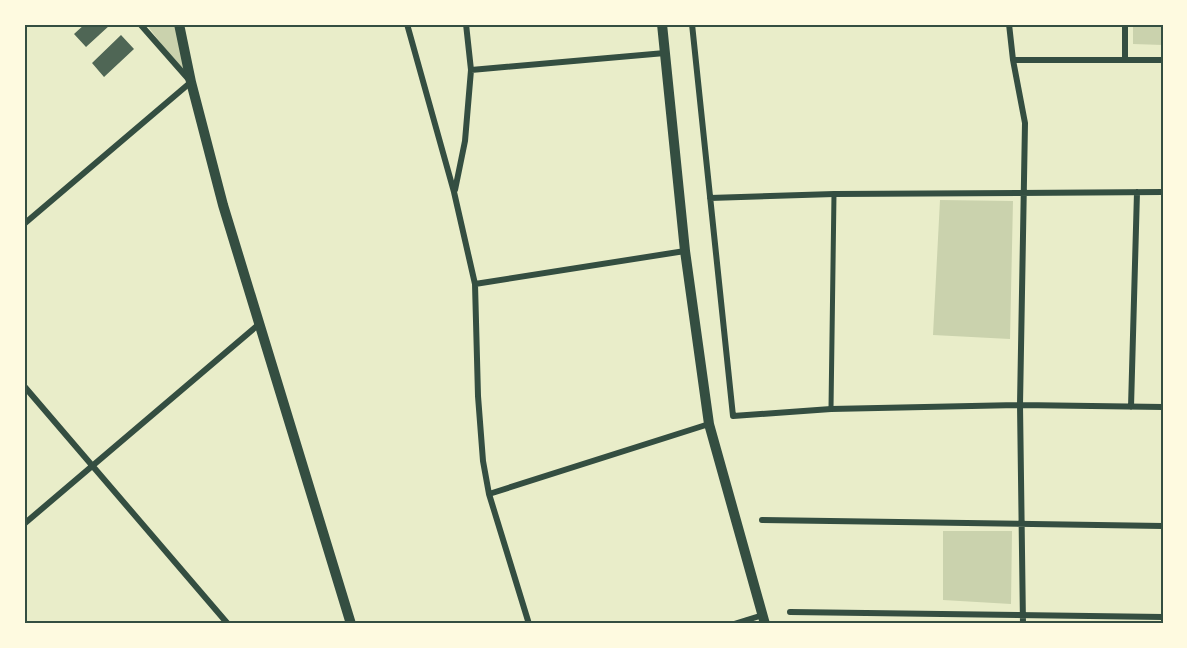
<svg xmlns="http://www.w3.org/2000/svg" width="1187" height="648" font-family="Barlow,sans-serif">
  <rect width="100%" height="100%" fill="#e9edc9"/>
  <path fill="#cad2ad" d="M146 24H175L191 82Z
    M1133 24H1163V45L1133 44Z
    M940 200 1013 201 1010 339 933 335Z
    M943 531H1012L1011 604 943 600Z"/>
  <path fill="#4f6655" d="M85 24H109L110 25 86 47 74 34Z
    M121 35 134 49 104 77 92 63Z"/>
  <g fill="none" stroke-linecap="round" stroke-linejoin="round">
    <path stroke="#344e41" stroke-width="5" d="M831 409 834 194"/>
    <path stroke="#344e41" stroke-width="6" d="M407 24 454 192 475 284 478 396 483 461 489 494 529 624
      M692 24 733 416 831 409 1020 405 1163 407
      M1009 24 1013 60 1025 123 1020 405 1023 624
      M1013 60H1163
      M1125 60V24
      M471 70 665 53
      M455 190 465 141 471 70 466 24
      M710 198 834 194 1163 192
      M24 224 191 82 140 24
      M475 284 685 251
      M24 386 228 624
      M1131 407 1137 192
      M489 494 709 424
      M762 520 1163 526
      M24 524 258 325
      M790 612 1163 617
      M734 624 763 615"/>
    <path stroke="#344e41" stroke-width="10" d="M179 24 191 82 223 205 351 624
      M662 24 685 251 709 424 765 624"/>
  </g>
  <rect width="1187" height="648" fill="none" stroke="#fefae0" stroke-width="51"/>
  <rect x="26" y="26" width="1136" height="596" fill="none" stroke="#344e41" stroke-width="2"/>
</svg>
